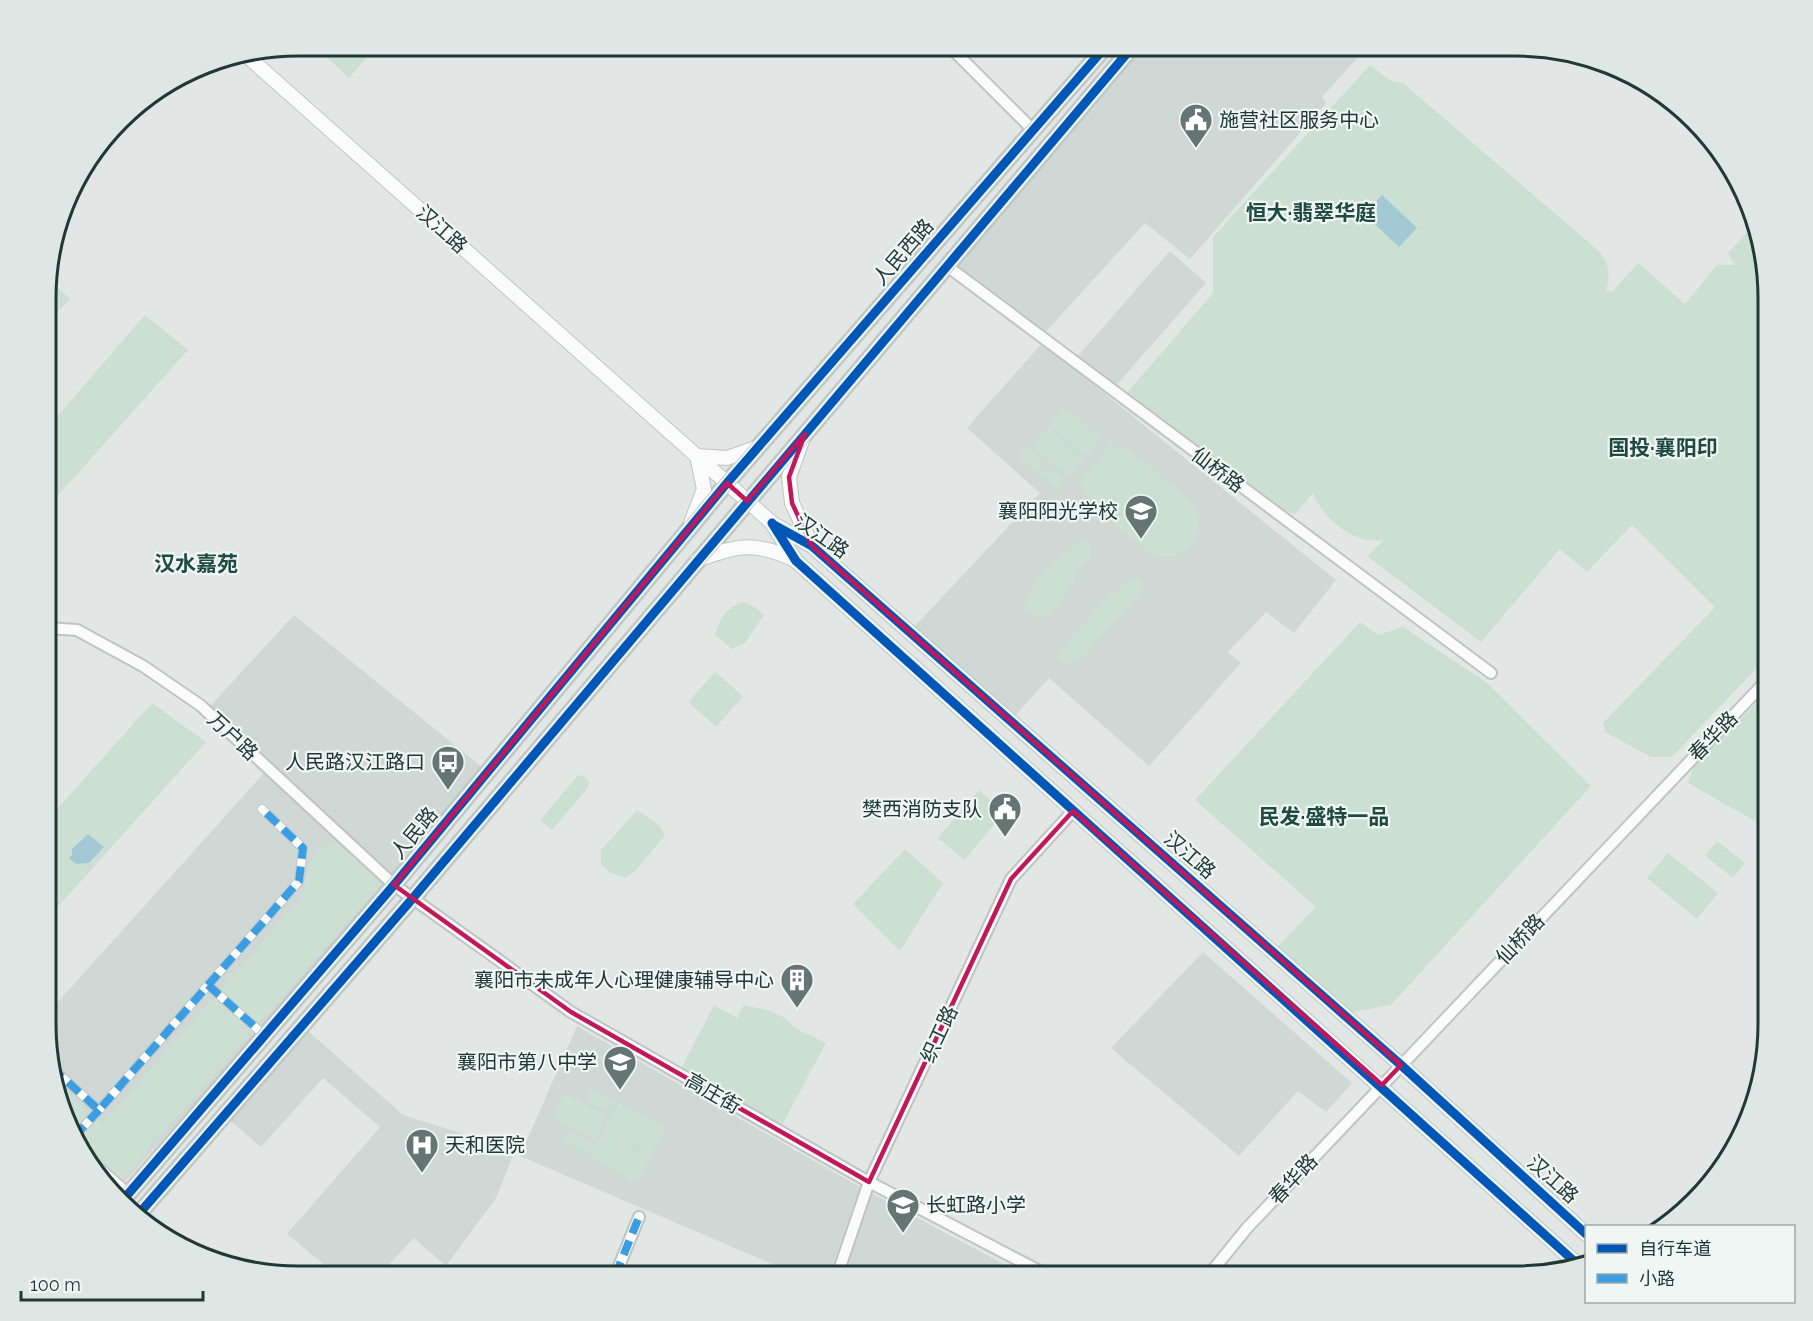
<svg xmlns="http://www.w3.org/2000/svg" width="1813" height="1321" font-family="Raleway,'Noto Sans SC',sans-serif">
  <rect width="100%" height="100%" fill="#e2e7e5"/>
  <path fill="#cfd8d5" d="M1134 45H1369L1322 97 1326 103 1190 259 1145 223 1041 337 947 266Z
    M1170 251 1206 283 1112 390 1076 358Z
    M1042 343 1336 580 1294 633 1266 612 1228 652 1241 663 1149 766 1049 678 1014 717 914 627 1040 493 967 428Z
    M294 615 483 768 387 885 116 1192 79 1149 47 1056V1014L264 773 202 715Z
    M1203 952 1352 1083 1326 1112 1298 1091 1239 1156 1111 1048Z
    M577 1026 860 1187 829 1276H800L520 1156Z
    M307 1030 403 1115 515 1150 496 1198 446 1266 414 1238 378 1276 337 1275 287 1234 380 1127 323 1078 261 1147 227 1118Z
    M871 1193 1026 1276H842Z"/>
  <path fill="#cbe0d3" d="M314 45H377L349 78Z
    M1370 65 1391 81 1403 83 1601 253C1610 267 1610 276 1606 291H1613L1638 263 1685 304 1717 265H1734L1728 253 1753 226 1767 281V657L1672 757H1651L1605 732 1603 723 1715 607 1632 525 1587 572 1560 549 1481 642 1367 556 1384 540C1354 545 1324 520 1313 493L1295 514 1280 509 1126 394 1213 293V237Z
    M47 278 70 299 47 323Z
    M145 315 188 350 47 508V428Z
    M1066 408 1100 438 1085 456 1050 426Z
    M1049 428 1084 458 1068 476 1033 446Z
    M1111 445C1135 452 1145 463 1164 479 1175 489 1190 498 1196 512 1206 535 1184 562 1160 556 1142 551 1105 515 1092 501 1087 496 1084 488 1080 481Z
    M1028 446 1046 462 1037 472 1019 455Z
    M1048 463 1065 480 1057 489 1039 473Z
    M1080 541 1090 543V558L1074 573 1072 585 1049 614 1037 617 1023 606 1033 586Z
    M1130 578 1142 583 1143 589 1083 656 1067 664 1059 660 1058 653 1119 587Z
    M743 602 755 607 764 615 745 643 732 649 715 635C720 618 726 608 743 602Z
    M1360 622 1378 635 1403 627 1486 682 1591 786 1391 1005 1343 1014 1272 952 1316 907 1195 800Z
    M715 672 743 696 716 727 688 702Z
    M1767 692V828L1688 783 1693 768Z
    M152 703 206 742 47 919V820Z
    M583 775 589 781 588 788 552 830 540 820 577 776Z
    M979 790 1005 812 964 860 938 838Z
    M637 810 659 825 665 835 635 871 625 878 609 872 601 864V850Z
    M333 840 382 883 113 1189 79 1149 56 1083 103 1124 303 897 309 863Z
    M1717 841 1745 863 1733 878 1705 856Z
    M905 849 943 883 900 951 853 904Z
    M1668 853 1718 893 1697 919 1647 878Z
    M714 1005 737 1018 744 1005 771 1011 785 1018 796 1029 826 1043 781 1127 681 1069Z
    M591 1090 615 1103 610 1113 586 1100Z
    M565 1094 607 1116 595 1139 553 1117Z
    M618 1103 665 1128 651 1154 604 1129Z
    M569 1131 593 1144 588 1154 564 1141Z
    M603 1131 650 1156 636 1182 589 1157Z"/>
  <path fill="#a3cad4" d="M1382 195 1417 228 1399 247 1364 214Z
    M88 834 104 847 89 863 76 864 69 858 72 855V849Z"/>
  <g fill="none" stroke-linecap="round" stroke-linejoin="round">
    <g stroke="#bfc4c2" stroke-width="10">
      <path id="pedestrian" d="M208 985 264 1035
        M51 1067 99 1110 299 881 303 848 262 809
        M74 1137 99 1110"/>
    </g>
    <g stroke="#bfc4c2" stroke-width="14">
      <path id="minor" d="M948 45 1033 130
        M947 266 1491 673
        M47 628 77 630 143 666 200 705 394 885 571 1012 869 1182 1049 1276
        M615 1276 639 1217
        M837 1276 869 1182 1011 879 1073 811
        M1208 1276 1247 1228 1767 680"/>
    </g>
    <g stroke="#bfc4c2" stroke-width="15">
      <path id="tertiary" d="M87 1159 127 1194"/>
    </g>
    <g stroke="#bdc5c2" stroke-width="16">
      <path id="secondary" d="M246 55 772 523 812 546 1401 1065 1586 1234
        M803 438 789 477 792 503 812 546
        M691 523 704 489 697 456 727 458 758 447
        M773 525 796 561 1575 1262
        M697 560C740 545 753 541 795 560"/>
    </g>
    <g stroke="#bcc3c1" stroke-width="18">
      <path id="primary" d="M123 1200 394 885 727 483 1107 45
        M137 1216 413 898 1134 45"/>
    </g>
    <use href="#pedestrian" stroke="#fbfbfb" stroke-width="8"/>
    <use href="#minor" stroke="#fbfbfb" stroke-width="10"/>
    <use href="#tertiary" stroke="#fbfbfb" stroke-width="12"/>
    <use href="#secondary" stroke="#fbfbfb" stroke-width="14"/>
    <use href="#primary" stroke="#ccd4d2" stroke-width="15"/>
    <path stroke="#3c9ee2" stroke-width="8" stroke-dasharray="15 8" stroke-linecap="butt" d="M208 985 264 1035
      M51 1067 99 1110 299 881 303 848 262 809
      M74 1137 99 1110
      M615 1276 639 1217"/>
    <g stroke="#eff6f3" stroke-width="13">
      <path id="cycleway" d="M772 523 796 561 1575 1262
        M774 525 812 546 1401 1065 1586 1234
        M123 1200 394 885 727 483 1107 45
        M137 1216 413 898 1134 45"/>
    </g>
    <use href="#cycleway" stroke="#0057b8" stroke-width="9"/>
  </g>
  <path fill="none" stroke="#c2185b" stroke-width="4.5" stroke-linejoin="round" d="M805 434 789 477 792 503 812 546 1401 1065 1382 1085 1073 811 1011 879 869 1182 571 1012 394 885 727 483 747 501Z"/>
  <defs>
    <g id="civic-pin" transform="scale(1.725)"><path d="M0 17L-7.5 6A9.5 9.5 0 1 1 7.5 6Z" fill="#657672" stroke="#eff6f3"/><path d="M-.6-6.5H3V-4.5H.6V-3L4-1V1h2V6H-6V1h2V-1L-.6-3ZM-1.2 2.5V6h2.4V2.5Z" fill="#fff"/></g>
    <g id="school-pin" transform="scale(1.725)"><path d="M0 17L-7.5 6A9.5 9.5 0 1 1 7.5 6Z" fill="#657672" stroke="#eff6f3"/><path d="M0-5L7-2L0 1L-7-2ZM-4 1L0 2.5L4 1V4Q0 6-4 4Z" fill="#fff"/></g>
    <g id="bus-pin" transform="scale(1.725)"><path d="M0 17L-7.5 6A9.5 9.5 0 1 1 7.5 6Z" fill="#657672" stroke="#eff6f3"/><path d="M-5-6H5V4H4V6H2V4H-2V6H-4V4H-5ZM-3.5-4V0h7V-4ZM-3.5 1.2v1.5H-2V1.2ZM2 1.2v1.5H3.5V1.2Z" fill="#fff"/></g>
    <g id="building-pin" transform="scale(1.725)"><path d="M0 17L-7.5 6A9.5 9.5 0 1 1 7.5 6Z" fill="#657672" stroke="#eff6f3"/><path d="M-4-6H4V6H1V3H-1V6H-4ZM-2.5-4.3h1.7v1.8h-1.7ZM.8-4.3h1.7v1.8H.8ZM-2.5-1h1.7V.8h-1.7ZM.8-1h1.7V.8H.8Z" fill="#fff"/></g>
    <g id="hospital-pin" transform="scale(1.725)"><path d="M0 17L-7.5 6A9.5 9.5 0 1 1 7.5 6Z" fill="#657672" stroke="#eff6f3"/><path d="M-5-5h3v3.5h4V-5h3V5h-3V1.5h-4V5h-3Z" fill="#fff"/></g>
    <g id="university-pin" transform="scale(1.725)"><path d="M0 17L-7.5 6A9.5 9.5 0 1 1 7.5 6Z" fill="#657672" stroke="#eff6f3"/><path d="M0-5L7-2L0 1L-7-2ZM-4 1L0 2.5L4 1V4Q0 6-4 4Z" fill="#fff"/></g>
  </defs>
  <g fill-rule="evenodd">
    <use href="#civic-pin" x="1196" y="120"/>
    <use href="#school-pin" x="1141" y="511"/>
    <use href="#bus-pin" x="448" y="762"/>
    <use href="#civic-pin" x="1005" y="809"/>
    <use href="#building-pin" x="797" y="980"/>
    <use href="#school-pin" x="620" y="1062"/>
    <use href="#hospital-pin" x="422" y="1145"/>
    <use href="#university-pin" x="903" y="1205"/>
  </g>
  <g text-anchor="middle" stroke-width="4.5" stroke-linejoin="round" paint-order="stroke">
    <g font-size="20" fill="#213934" stroke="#eff6f3" text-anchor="end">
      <text x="1219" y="127" text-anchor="start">施营社区服务中心</text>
      <text x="1118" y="518">襄阳阳光学校</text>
      <text x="425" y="769">人民路汉江路口</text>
      <text x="982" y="816">樊西消防支队</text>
      <text x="774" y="987">襄阳市未成年人心理健康辅导中心</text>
      <text x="597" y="1069">襄阳市第八中学</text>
      <text x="445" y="1152" text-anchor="start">天和医院</text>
      <text x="926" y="1212" text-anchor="start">长虹路小学</text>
    </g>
    <g font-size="20" fill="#213934" stroke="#eff6f3">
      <text transform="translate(442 229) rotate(42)" y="7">汉江路</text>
      <text transform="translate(903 252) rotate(-49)" y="7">人民西路</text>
      <text transform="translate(1218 470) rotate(37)" y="7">仙桥路</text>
      <text transform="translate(822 536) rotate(35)" y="7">汉江路</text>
      <text transform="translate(233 736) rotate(43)" y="7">万户路</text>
      <text transform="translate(1713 736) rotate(-46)" y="7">春华路</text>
      <text transform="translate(414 833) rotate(-50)" y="7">人民路</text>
      <text transform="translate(1190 855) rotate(41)" y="7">汉江路</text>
      <text transform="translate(1520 939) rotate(-47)" y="7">仙桥路</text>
      <text transform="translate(939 1034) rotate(-65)" y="7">织工路</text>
      <text transform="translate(713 1093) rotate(30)" y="7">高庄街</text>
      <text transform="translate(1293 1179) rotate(-47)" y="7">春华路</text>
      <text transform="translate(1553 1179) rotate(42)" y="7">汉江路</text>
    </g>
    <g font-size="21" font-weight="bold" fill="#1e4a42" stroke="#eff6f3">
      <text x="1311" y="220">恒大·翡翠华庭</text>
      <text x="1663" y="455">国投·襄阳印</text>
      <text x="196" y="571">汉水嘉苑</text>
      <text x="1324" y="824">民发·盛特一品</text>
    </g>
  </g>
  <path d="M0 0H1813V1321H0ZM298 56H1516A242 242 0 0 1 1758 298V1024A242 242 0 0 1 1516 1266H298A242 242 0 0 1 56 1024V298A242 242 0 0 1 298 56Z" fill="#dfe7e4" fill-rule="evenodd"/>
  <path fill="none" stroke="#213934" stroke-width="3" d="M298 56H1516A242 242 0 0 1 1758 298V1024A242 242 0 0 1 1516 1266H298A242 242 0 0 1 56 1024V298A242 242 0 0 1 298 56Z"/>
  <rect x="1585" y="1225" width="210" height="78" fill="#eff6f3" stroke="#9daaa7" stroke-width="1.5"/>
  <rect x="1597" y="1244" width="30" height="9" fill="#0057b8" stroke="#9daaa7" stroke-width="1.5"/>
  <text x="1639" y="1255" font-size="18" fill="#213934">自行车道</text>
  <rect x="1597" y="1274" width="30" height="9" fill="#3c9ee2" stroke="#9daaa7" stroke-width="1.5"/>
  <text x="1639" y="1285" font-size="18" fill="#213934">小路</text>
  <path d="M21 1291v9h182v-9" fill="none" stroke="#213934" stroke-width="3"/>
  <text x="30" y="1291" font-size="18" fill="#213934" stroke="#eff6f3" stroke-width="4.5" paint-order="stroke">100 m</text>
</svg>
